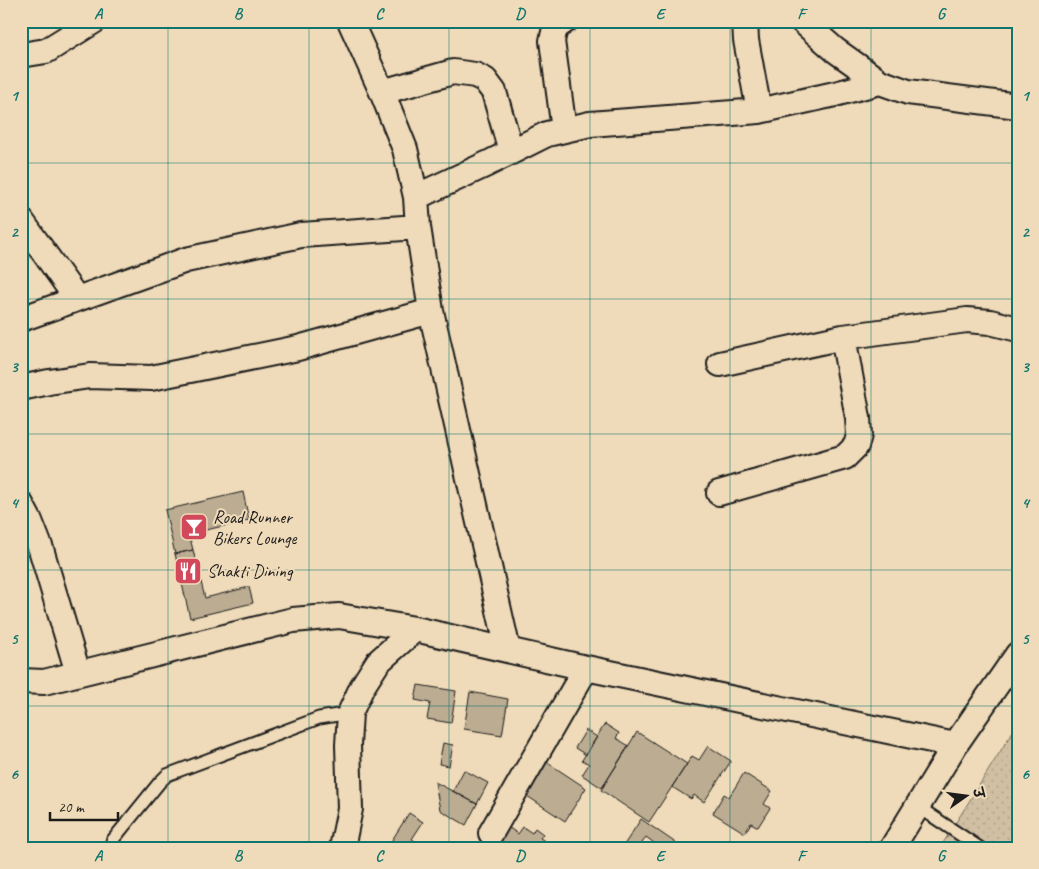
<svg xmlns="http://www.w3.org/2000/svg" width="1039" height="869" font-family="Caveat,'Playpen Sans Deva',sans-serif">
  <defs>
    <pattern id="grass-dots" width="8" height="8" patternUnits="userSpaceOnUse" patternTransform="scale(1.25)"><rect width="8" height="8" fill="#d0bfa2"/><path d="M2 2h.1M6 6h.1" fill="none" stroke="#b2a48b" stroke-width="1.8" stroke-linecap="round"/></pattern>
  </defs>
  <rect width="100%" height="100%" fill="#efdbb9"/>
  <filter id="ink" filterUnits="userSpaceOnUse"><feTurbulence type="fractalNoise" baseFrequency=".02" numOctaves="2"/><feDisplacementMap in="SourceGraphic" scale="10" xChannelSelector="R" yChannelSelector="G"/><feConvolveMatrix kernelMatrix="1 2 1 2 8 2 1 2 1" color-interpolation-filters="sRGB"/></filter>
  <g filter="url(#ink)">
    <path fill="url(#grass-dots)" stroke="#766e5f" d="M1018 723V848H940Z"/>
    <path fill="#bbac92" stroke="#1c1c1c" d="M243 492 249 520 189 534 193 550 175 554 165 510Z
      M193 550 205 598 249 587 253 603 190 618 175 554Z
      M418 685 456 691 451 723 427 719 430 703 415 700Z
      M470 692 508 699 502 735 464 729Z
      M605 724 619 733 616 738 629 746 602 788 582 775 589 764 582 760Z
      M586 730 597 737 586 755 575 748Z
      M637 732 687 764 649 822 601 790Z
      M443 743 453 745 449 766 439 764Z
      M708 746 731 761 704 802 694 795 691 799 672 787 692 756 699 760Z
      M545 761 586 788 565 821 524 794Z
      M464 770 488 783 477 804 453 791Z
      M744 773 772 791 764 804 770 808 758 827 751 823 745 833 713 813 724 794 729 797Z
      M435 782 477 804 466 825 440 810Z
      M409 813 423 822 412 839 426 848H387Z
      M641 819 683 848H661L646 837 639 848H622Z
      M508 827 518 834 523 827 532 833 535 828 543 834 540 838 551 845 549 848H506L498 843Z"/>
    <g fill="none" stroke-linecap="round" stroke-linejoin="round">
      <g stroke="#1c1c1c" stroke-width="15">
        <path id="service" d="M917 806 980 848
          M112 841 159 783 167 775 319 718 350 713"/>
      </g>
      <g stroke="#1c1c1c" stroke-width="28">
        <path id="minor" d="M350 21 382 92 405 149 416 197 418 227 431 311 508 650
          M745 21 746 40 759 111
          M802 21 835 50 880 82 908 92 1018 106
          M21 55 46 51 94 21
          M382 92 453 72 475 75 485 80 494 92 511 151
          M564 130 552 41 555 28 565 21
          M416 197 487 164 547 134 590 124 759 111 835 94 880 82
          M21 220 77 299
          M21 319 186 260 301 235 418 227
          M720 364 843 337 967 320 990 322 1018 329
          M21 388 49 382 90 376 151 378 298 348 431 311
          M719 493 845 457 856 446 859 435 858 418 843 337
          M21 504 30 521 41 549 78 673
          M21 681 44 682 293 620 339 616 415 629 586 668 955 745
          M491 833 586 668
          M342 848 350 809 348 745 350 713 362 687 378 662 415 629
          M892 848 955 745 1018 654"/>
      </g>
      <use href="#service" stroke="#efdbb9" stroke-width="11"/>
      <use href="#minor" stroke="#efdbb9" stroke-width="24"/>
    </g>
  </g>
  <path fill="none" stroke="#0f766e" stroke-width="1" stroke-opacity="0.55" d="M168 21V848M309 21V848M449 21V848M590 21V848M730 21V848M871 21V848M21 163H1018M21 299H1018M21 434H1018M21 570H1018M21 706H1018"/>
  <defs>
    <g id="bar-square" transform="scale(1.4375)"><rect x="-9" y="-9" width="18" height="18" rx="4" fill="#d1495b" stroke="#efdbb9"/><path d="M-6-5H6L.8 .8V4.5H3.5V6h-7V4.5H-.8V.8Z" fill="#fff"/></g>
    <g id="restaurant-square" transform="scale(1.4375)"><rect x="-9" y="-9" width="18" height="18" rx="4" fill="#d1495b" stroke="#efdbb9"/><path d="M-5-6h1v4h1v-4h1v4h1v-4h1v5L-1.5 .5V6h-2V.5L-5-1ZM5-6V6H3V1.5H1.5Q1.5-4 5-6Z" fill="#fff"/></g>
  </defs>
  <g fill-rule="evenodd">
    <use href="#bar-square" x="194" y="527"/>
    <use href="#restaurant-square" x="188" y="571"/>
  </g>
  <g text-anchor="middle" stroke-width="4" stroke-linejoin="round" paint-order="stroke">
    <g font-size="18" fill="#1c1c1c" stroke="#efdbb9" text-anchor="start">
      <text x="213" y="523">Road Runner<tspan x="213" dy="21">Bikers Lounge</tspan></text>
      <text x="207" y="577">Shakti Dining</text>
    </g>
  </g>
  <rect width="1039" height="869" fill="none" stroke="#efdbb9" stroke-width="55"/>
  <g transform="translate(966 796) rotate(76)" stroke="#efdbb9" stroke-width="4" paint-order="stroke">
  <path d="M0-4L9 19L0 12L-9 19Z" fill="#1c1c1c"/>
  <text y="-8" font-size="14" font-weight="bold" text-anchor="middle" fill="#1c1c1c">उ</text>
  </g>
  <path d="M50 812v8h68v-8" fill="none" stroke="#1c1c1c" stroke-width="2.5"/>
  <text x="58" y="812" font-size="15" fill="#1c1c1c" stroke="#efdbb9" stroke-width="4" paint-order="stroke">20 m</text>
  <rect x="28" y="28" width="984" height="814" fill="none" stroke="#0f766e" stroke-width="2"/>
  <g font-size="16" text-anchor="middle" font-weight="bold" fill="#0f766e">
    <text x="98" y="19">A</text>
    <text x="238" y="19">B</text>
    <text x="379" y="19">C</text>
    <text x="520" y="19">D</text>
    <text x="660" y="19">E</text>
    <text x="801" y="19">F</text>
    <text x="941" y="19">G</text>
    <text x="14" y="101">1</text>
    <text x="1025" y="101">1</text>
    <text x="14" y="237">2</text>
    <text x="1025" y="237">2</text>
    <text x="14" y="372">3</text>
    <text x="1025" y="372">3</text>
    <text x="14" y="508">4</text>
    <text x="1025" y="508">4</text>
    <text x="14" y="644">5</text>
    <text x="1025" y="644">5</text>
    <text x="14" y="779">6</text>
    <text x="1025" y="779">6</text>
    <text x="98" y="861">A</text>
    <text x="238" y="861">B</text>
    <text x="379" y="861">C</text>
    <text x="520" y="861">D</text>
    <text x="660" y="861">E</text>
    <text x="801" y="861">F</text>
    <text x="941" y="861">G</text>
  </g>
</svg>
